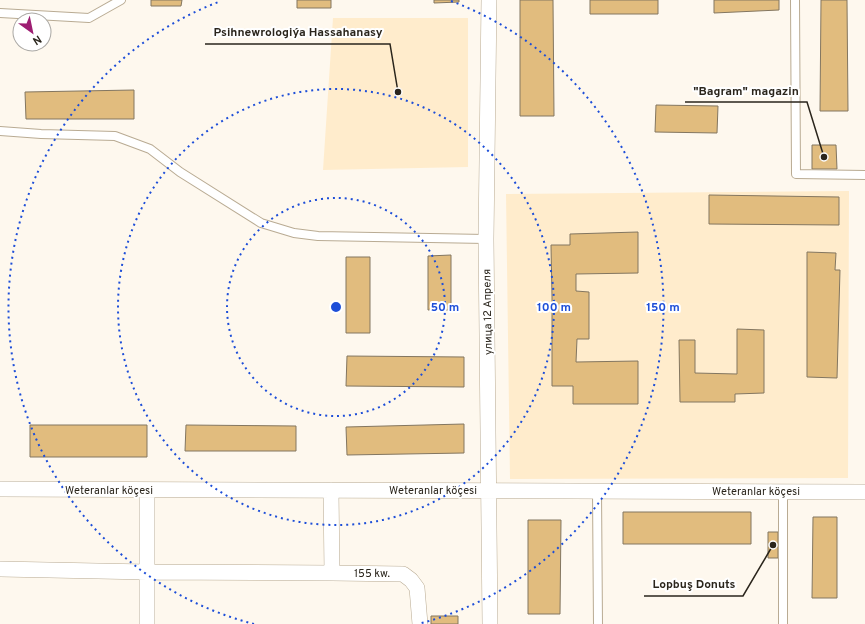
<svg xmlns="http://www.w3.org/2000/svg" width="865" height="624" font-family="Overpass,sans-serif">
  <rect width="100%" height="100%" fill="#fef8ee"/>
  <path fill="#ffeccc" d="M333 18H468V167L323 170Z
    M849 191 848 478 510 479 506 194Z"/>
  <path fill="#e1bc7e" stroke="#837660" d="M151 0H182L181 6H151Z
    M297 0H331V8H297Z
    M434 0H459V2L434 3Z
    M520 0H553L554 116H520Z
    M590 0H658V14H590Z
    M714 0H779V10L714 13Z
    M821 0H847L848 111H820Z
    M134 90V119H26L25 92Z
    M656 105 718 106 717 133 655 132Z
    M812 145H836L837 169H812Z
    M709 195 839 197V225L709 224Z
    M638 232V273L576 274V291L589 292V339H577L576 362 638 361V404H573V386H552V297L551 245H570V234Z
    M807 252 836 253 835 270H840L837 378 807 377Z
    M451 255V310H428V256Z
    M346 257H370V333H346Z
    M737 329 764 330V393L735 394V402H680L679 340H695V373L737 374Z
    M347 356 464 357V387L346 386Z
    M464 424V453L347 455 346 427Z
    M30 425H147V457H30Z
    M186 425 296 426V451H185Z
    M623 512H751V544H623Z
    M813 517H837V598H812Z
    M528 520H561L560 614H528Z
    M768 532H778V558H768Z
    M431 616H458V624H431Z"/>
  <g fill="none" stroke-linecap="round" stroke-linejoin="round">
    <g stroke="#b9ab93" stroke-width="10">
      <path id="lane" d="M795 0 796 174 865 175
        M0 13 89 18 121 0
        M0 131 41 134 115 136 150 149 180 172 261 223 294 233 318 236 486 239
        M597 491 598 624
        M783 491V624"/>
    </g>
    <g stroke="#b9ab93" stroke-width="16">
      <path id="street" d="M489 0 486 239 490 624
        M0 489 865 492
        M147 490V624
        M0 569 147 572 332 573 331 490
        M332 573 403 574 411 580 417 588 420 624"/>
    </g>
    <use href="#lane" stroke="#fff" stroke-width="8"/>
    <use href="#street" stroke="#fff" stroke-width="15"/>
  </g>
  <g fill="none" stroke="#1d4ed8" stroke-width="2" stroke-dasharray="2 4">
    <circle cx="336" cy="307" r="109"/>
    <circle cx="336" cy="307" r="218"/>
    <path d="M254 624A327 327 0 0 1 221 1M451 1A327 327 0 0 1 418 624"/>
  </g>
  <g text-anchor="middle" stroke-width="4" stroke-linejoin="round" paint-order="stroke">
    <g font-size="11" fill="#2a251c" stroke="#fff">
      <text transform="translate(487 312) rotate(-91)" y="4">улица 12 Апреля</text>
      <text x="109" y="494">Weteranlar köçesi</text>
      <text x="433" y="494">Weteranlar köçesi</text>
      <text x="756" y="495">Weteranlar köçesi</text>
      <text x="372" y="577">155 kw.</text>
    </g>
  </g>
  <circle cx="336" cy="307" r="6" fill="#1d4ed8" stroke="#fff" stroke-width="2"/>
  <g font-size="12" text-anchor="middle" font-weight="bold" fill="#1d4ed8" stroke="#fff" stroke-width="4" stroke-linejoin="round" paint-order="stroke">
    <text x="445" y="311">50 m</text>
    <text x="554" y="311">100 m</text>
    <text x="663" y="311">150 m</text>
  </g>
  <path fill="none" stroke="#2a251c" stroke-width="1.5" d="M398 92L390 44H205M824 157L807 102H685M773 545L743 596H644"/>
  <g fill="#2a251c" stroke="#fff" stroke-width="1.5">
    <circle cx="398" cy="92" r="4"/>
    <circle cx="824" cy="157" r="4"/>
    <circle cx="773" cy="545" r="4"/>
  </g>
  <g font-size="12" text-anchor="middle" font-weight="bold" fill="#2a251c" stroke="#fff" stroke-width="4" stroke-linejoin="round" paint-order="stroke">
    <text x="298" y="36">Psihnewrologiýa Hassahanasy</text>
    <text x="746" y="95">"Bagram" magazin</text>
    <text x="694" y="588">Lopbuş Donuts</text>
  </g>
  <g transform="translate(32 32) rotate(147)"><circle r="19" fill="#ffffff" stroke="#aaa8a4"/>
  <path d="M0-3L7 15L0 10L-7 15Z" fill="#9d1e72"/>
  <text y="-6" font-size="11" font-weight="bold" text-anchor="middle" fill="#2a251c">N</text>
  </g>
</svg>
